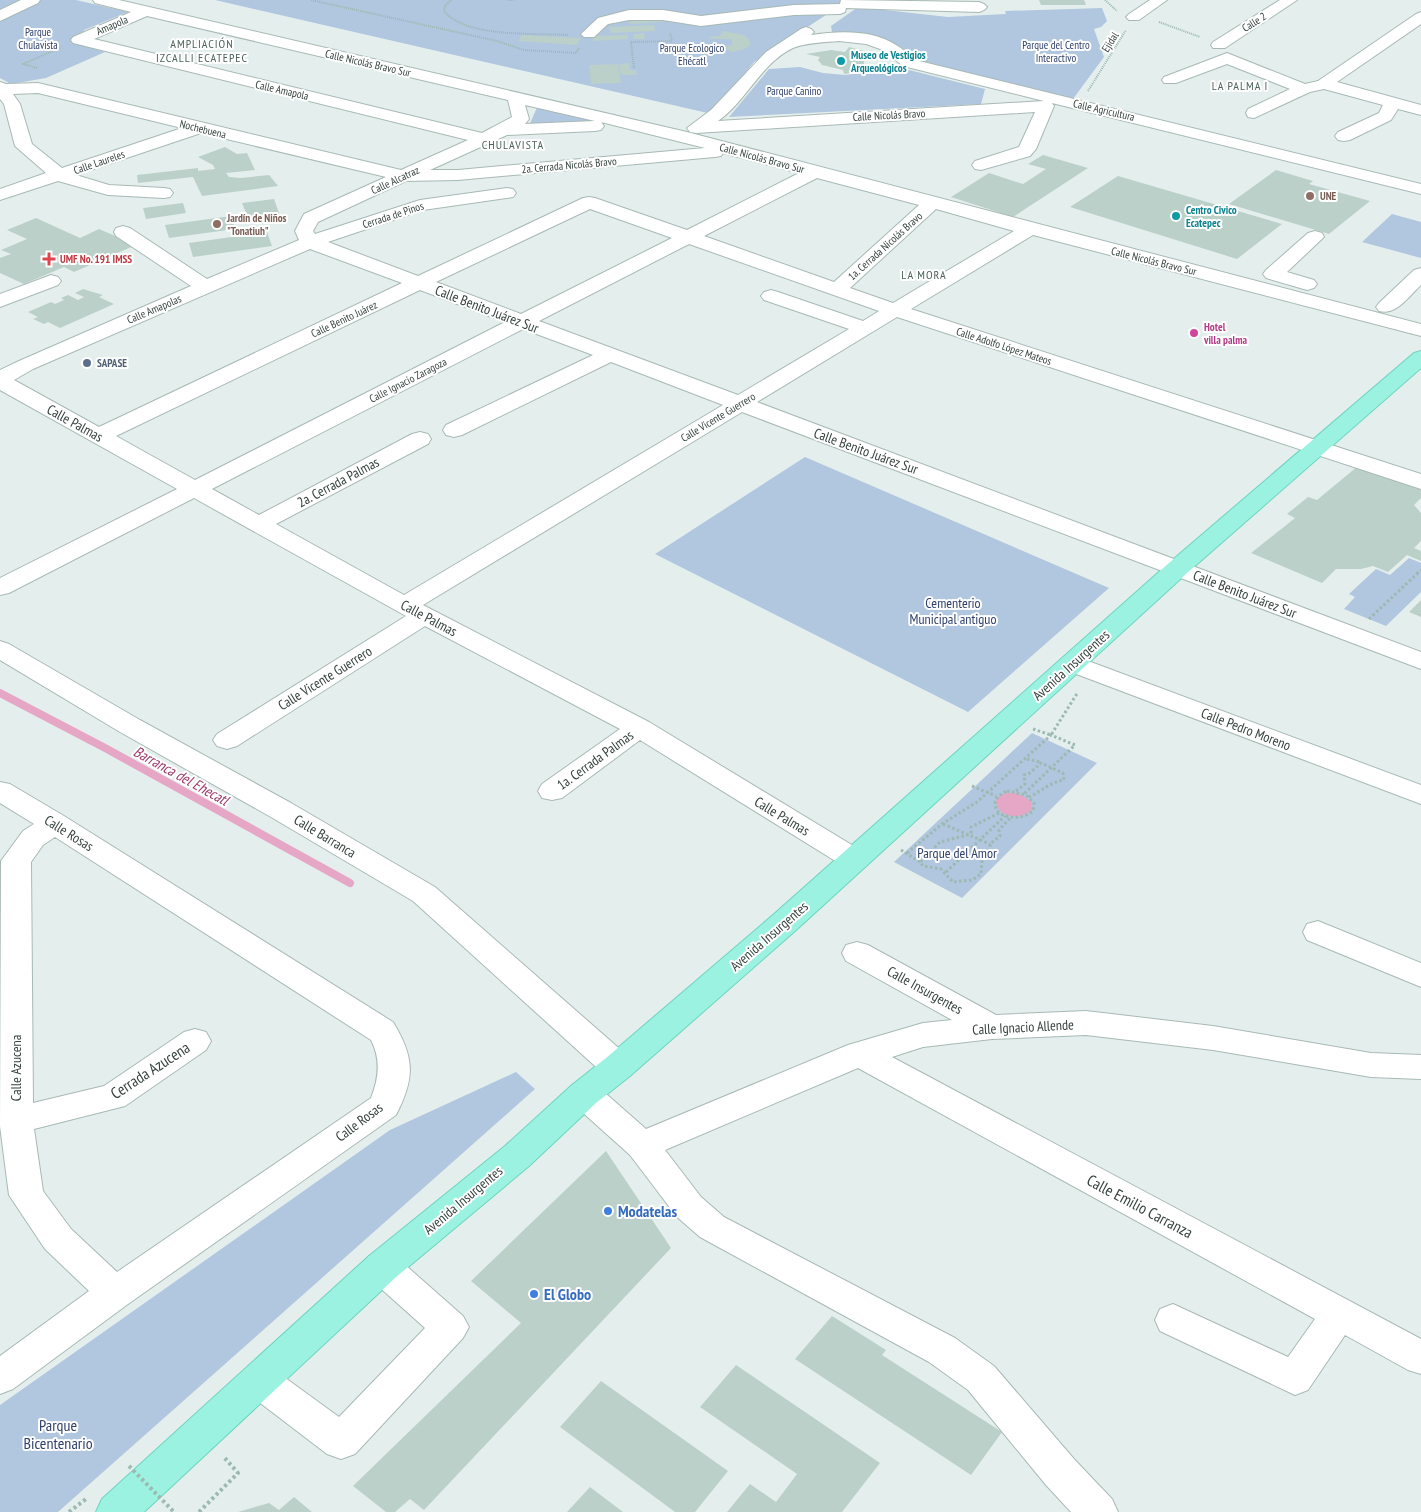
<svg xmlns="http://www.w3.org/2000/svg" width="1421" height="1512" font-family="'PT Sans Narrow',sans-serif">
  <rect width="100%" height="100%" fill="#e4efed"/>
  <path fill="#b1c6df" d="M0 0H76L128 12 84 30 79 44 105 52 46 78 11 84 0 78Z
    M215 0H840V3L829 13 754 62 712 114Z
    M858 7 948 17 1006 14 1005 11 1102 8 1107 21 1101 27 1094 29 1104 57 1073 99 914 62 860 36 832 32 831 26Z
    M893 66 985 89 981 104 729 117 769 69 800 67 823 73 845 75 862 73 874 67 885 68Z
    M538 105 607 122 529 126Z
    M1392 214 1421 222V258L1362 242Z
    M805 457 1109 588 968 712 655 554Z
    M1409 558 1421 563V592L1386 626 1344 609 1355 597 1349 594 1376 569 1390 575Z
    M1032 733 1097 763 962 898 894 862Z
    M516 1072 535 1089 58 1512H0V1405L390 1130Z"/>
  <path fill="#e6a6c6" d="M1005 793H1017L1031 801 1032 809C1022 821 998 818 996 802L997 798Z"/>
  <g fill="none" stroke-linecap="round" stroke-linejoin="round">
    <path stroke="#e6a6c6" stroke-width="8" d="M0 693 107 749 350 883"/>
  </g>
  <path fill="#bbd0c9" d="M1039 0H1084L1086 5H1041Z
    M662 18 663 22 630 24 629 19Z
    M654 25 655 31 611 33 609 27Z
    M723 31 744 35 748 38 751 44 745 49 732 52 724 47 732 45V41L729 39H712L707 37 720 36Z
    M644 33 645 39H634L633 34Z
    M522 35 581 38 577 45 518 41Z
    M628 35V39L593 41 592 36Z
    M849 47 864 51 874 56 864 58V64L858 68 866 71 844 74 843 70 822 65 818 60 820 57 806 54 831 50 845 52Z
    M629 63 630 70H636L637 75H621L619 64Z
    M618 64 621 83 591 84 589 65Z
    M225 147 237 154 247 153 255 170 226 173 229 177 241 178 269 175 278 186 202 196 193 177 138 183 137 175 198 168V171L215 169 213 165 198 157Z
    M1043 155 1088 168 1013 217 951 197 989 173 1023 184 1046 169 1028 164Z
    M1276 170 1313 181 1309 184 1370 201 1329 234 1229 204Z
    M1118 176 1282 224 1237 259 1070 207Z
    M274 199 280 216 249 220 242 203Z
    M183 203 186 213 146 219 143 208Z
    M231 216 235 229 169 238 165 225Z
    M36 218 80 238 99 229 136 245 74 272 64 267 24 284 0 273V258L11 254 1 250 27 239 7 230Z
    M267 232 272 246 193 257 189 243Z
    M83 289 103 295 99 297 114 304 60 328 48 322 44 324 33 319 38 317 28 312 51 302 55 304 64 300 61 298 68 295 78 300 84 297 75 293Z
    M1358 466 1421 490V498L1414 505 1421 513V541L1414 548 1421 551V561L1407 555 1388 572 1373 566 1361 569H1336L1322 583 1251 553 1295 518 1287 514 1308 497 1317 500Z
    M1421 600V617L1409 612Z
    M606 1151 671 1248 424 1510 410 1499 395 1512H386L353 1486 521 1323 471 1281Z
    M832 1316 886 1350 882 1355 1002 1432 971 1475 795 1359Z
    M736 1365 880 1463 842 1512H727L750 1484 776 1502 797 1474 700 1407Z
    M601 1381 728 1471 695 1512H675L560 1427Z
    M590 1487 623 1512H567Z
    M294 1497 312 1512H238L269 1503 279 1510Z"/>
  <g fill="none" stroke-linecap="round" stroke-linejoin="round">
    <g stroke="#a8b9b5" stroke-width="2">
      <path id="minor" d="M21 0H40L38 3 0 21V10Z
        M93 0H119L687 132 1421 324V336L1033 235 911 309 1421 474V489L897 317 757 402 1421 652V669L742 412 423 605 649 722 865 853 870 860 865 867 855 870 845 867 640 740 562 798 552 800 542 798 538 791 542 784 620 729 425 626 237 746 227 749 217 746 213 740 217 734 406 616 194 498 9 593 0 595V578L177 489 0 390V370L19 361 191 286 116 236 114 232 116 228 123 226 130 228 207 279 299 240 295 231 304 214 386 177 201 133 76 175 109 185 164 188 170 189 173 193 170 197 164 198 108 195 58 181 0 200V189L46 173 15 146 4 104 0 99V82L6 84 38 83 401 170 468 140 73 43 71 40 73 37 131 12 95 3ZM147 16 508 100 512 117 482 133 94 39ZM38 93 182 128 62 168 32 144 20 104 13 94ZM525 105 595 121 525 124 529 119ZM597 121 705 148 458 170H430L507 135 595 131 601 130 604 126 601 122ZM723 153 799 173 687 230 595 198 589 197 583 198 418 276 328 242 423 210 513 197 516 193 513 189 507 188 420 200 315 234 313 231 318 222 406 181 458 180 715 157 721 156ZM817 178 919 205 834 282 704 236ZM590 209 672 238 521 314 436 282ZM936 209 1014 231 893 303 850 288ZM689 244 879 311 863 321 778 292 771 290 764 292 761 296 764 300 849 329 738 395 539 321ZM310 249 402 283 99 427 14 380 33 369ZM420 290 505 322 195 480 116 436ZM523 329 593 355 446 425 443 430 446 435 454 437 462 435 611 362 723 405 404 595 276 524 428 444 431 439 428 434 420 432 412 434 259 515 212 489Z
        M841 0 979 2 984 4 987 7 984 10 979 12 846 8 845 12 840 14 794 15 701 26 663 20H629L608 24 594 37H584L581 34 598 18 629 10H663L701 16 794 5 840 4Z
        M1150 0H1167L1139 20H1129L1126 17 1129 14Z
        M1280 0H1297L1225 48H1213L1211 45 1213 42Z
        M1421 12V24L1337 82 1421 105V115L1398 109 1391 120 1350 140 1344 141 1338 140 1335 136 1338 132 1379 113 1383 105 1324 89 1310 92 1254 118 1248 117 1246 113 1248 109 1290 89 1227 64 1176 83H1164L1162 80 1164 77 1227 53 1305 84 1318 81 1416 14Z
        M806 27 811 29 814 32 811 35C838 31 872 29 896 45 903 49 909 55 915 60L1421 184V194L1052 103 1054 106 1036 149 1030 156 981 170 975 169 972 165 975 161 1019 147 1035 112 696 133 690 132 687 128 711 110 766 52 801 29ZM839 41 866 44 883 50 903 66 1044 101 718 121C746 102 761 63 793 48 804 43 827 42 839 41Z
        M1315 231 1322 233 1324 237 1287 272 1314 280 1317 284 1314 288 1307 290 1266 278 1263 274 1266 270 1308 233Z
        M1421 268V285C1409 296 1396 316 1379 311L1376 307 1379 303 1414 270Z
        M51 275 58 277 61 281 58 285 0 307V294Z
        M0 641 9 644 140 720 291 803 435 887 630 1058 634 1067 630 1076 618 1079 606 1076 413 901 271 817 120 732 0 660Z
        M1072 655 1421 785V804L1063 669 1059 663 1063 657Z
        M0 782 10 784 64 816 393 1022C415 1058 415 1078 396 1115L128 1304 13 1389 0 1394V1356L89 1291 45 1249 9 1195 0 1126 1 861 23 831 34 824 0 803ZM55 837 371 1040C381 1059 379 1078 371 1098L117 1272 71 1229 43 1191 34 1129 125 1106 206 1050 211 1041 206 1032 195 1029 184 1032 104 1086 33 1103 31 862 43 845Z
        M1318 921 1421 963V987L1307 940 1303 932 1307 924Z
        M857 942 868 945 996 1015 1086 1011 1213 1026 1371 1053 1421 1055V1079L1371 1077 1213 1050 1086 1035 992 1039 923 1047 892 1057 1421 1339V1374L1408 1370 1345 1335 1308 1390 1295 1395 1160 1331 1155 1320 1160 1309 1173 1304 1288 1357 1315 1319 858 1068 665 1150 701 1197 724 1217 955 1338 994 1366 1074 1459 1112 1499 1118 1512H1071L1046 1485 968 1390 929 1362 700 1237 677 1217 630 1155 572 1103 567 1094 572 1085 584 1081 596 1085 646 1129 848 1045 923 1023 952 1020 846 961 842 953 846 945Z
        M382 1252 395 1256 463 1316 469 1327 463 1338 355 1454 341 1459 327 1454 247 1393 241 1381 247 1369 260 1364 273 1369 339 1417 425 1328 369 1278 364 1267 369 1256Z"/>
    </g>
    <g stroke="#6dd4be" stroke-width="2">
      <path id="major" d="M1421 351V368L1187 573 795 931 630 1076 596 1103 529 1166 395 1278 144 1512H96L102 1499 369 1256 505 1146 572 1085 606 1058 773 915 1169 563 1414 353Z"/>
    </g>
    <path stroke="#9bbab1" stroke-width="2" stroke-dasharray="1 1" stroke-linecap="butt" d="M311 0 497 41 524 50 576 53 579 48
      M451 0 445 6 444 11C466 38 535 33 568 35
      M507 0H515
      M1105 0 1117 11
      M1159 22 1200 37
      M37 68 23 64 60 48
      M634 68 631 42 672 41 670 33
      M1088 91 1126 30"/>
    <path stroke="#9bbab1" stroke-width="2.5" stroke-dasharray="2 2" stroke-linecap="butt" d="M1417 573 1421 570"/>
    <path stroke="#9bbab1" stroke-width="3" stroke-dasharray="2.5 2.5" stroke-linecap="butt" d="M1369 619 1419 572
      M1033 729 1051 735 1078 692
      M1027 759 1040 762
      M972 786 996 796
      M1007 791 1026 795 1034 803 1033 811C1022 819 1011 819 999 813 991 803 996 796 1007 791Z
      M1016 791 1025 784 1024 775 1030 773 1041 763 1063 773 1064 780C1050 782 1042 791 1029 797
      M999 813 971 827V833L967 835 940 842 920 862 923 866 941 869 953 882 972 880 981 874 982 860 990 854V844L1000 836 999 830 1011 817
      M943 824 990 844
      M901 850 920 862
      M907 853 942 824 977 802 1051 735 1075 745 1024 794
      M946 872 1005 816"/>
    <path stroke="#9bbab1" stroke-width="4" stroke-dasharray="3 3" stroke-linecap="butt" d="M69 1512 86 1499
      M199 1512 238 1473 223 1456"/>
    <use href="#minor" fill="#fff" fill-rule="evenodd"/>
    <use href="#major" fill="#9bf2e0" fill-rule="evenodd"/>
    <path stroke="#9bbab1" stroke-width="4" stroke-dasharray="3 3" stroke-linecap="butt" d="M129 1466 174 1512"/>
  </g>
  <g fill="#0f9aa8" stroke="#fff" stroke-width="2">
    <circle cx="841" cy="61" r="5"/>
    <circle cx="1176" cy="216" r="5"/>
  </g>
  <g fill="#8d6e63" stroke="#fff" stroke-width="2">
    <circle cx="1310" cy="196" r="5"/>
    <circle cx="217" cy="224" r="5"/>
  </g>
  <path fill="#e0444e" stroke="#fff" stroke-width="2" d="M46.5 251.5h5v5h5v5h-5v5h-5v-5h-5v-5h5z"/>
  <circle fill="#d1479c" stroke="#fff" stroke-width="2" cx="1194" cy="333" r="5"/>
  <circle fill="#5c6f8a" stroke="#fff" stroke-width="2" cx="87" cy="363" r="5"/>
  <g fill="#3f7fe0" stroke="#fff" stroke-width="2">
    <circle cx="608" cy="1211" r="5"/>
    <circle cx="534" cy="1294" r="5"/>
  </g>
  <g text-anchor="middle" stroke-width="4" stroke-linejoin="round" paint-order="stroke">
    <g font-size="11" fill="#34413d" stroke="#fff">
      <text transform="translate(1254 22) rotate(-32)" y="4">Calle 2</text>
      <text transform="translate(112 25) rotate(-23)" y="4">Amapola</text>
      <text transform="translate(1110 42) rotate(-58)" y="4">Ejidal</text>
      <text transform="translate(368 63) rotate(13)" y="4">Calle Nicolás Bravo Sur</text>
      <text transform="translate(282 90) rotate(13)" y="4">Calle Amapola</text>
      <text transform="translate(1104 110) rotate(13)" y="4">Calle Agricultura</text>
      <text transform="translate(889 115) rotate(-3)" y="4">Calle Nicolás Bravo</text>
      <text transform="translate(203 129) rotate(14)" y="4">Nochebuena</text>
      <text transform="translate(762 158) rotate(15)" y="4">Calle Nicolás Bravo Sur</text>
      <text transform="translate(99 162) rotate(-19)" y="4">Calle Laureles</text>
      <text transform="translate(569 165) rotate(-5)" y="4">2a. Cerrada Nicolás Bravo</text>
      <text transform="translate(395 180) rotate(-25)" y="4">Calle Alcatraz</text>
      <text transform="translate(393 215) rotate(-18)" y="4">Cerrada de Pinos</text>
      <text transform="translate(885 246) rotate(-42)" y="4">1a. Cerrada Nicolás Bravo</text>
      <text transform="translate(1154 261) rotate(14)" y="4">Calle Nicolás Bravo Sur</text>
      <text transform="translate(154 309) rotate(-23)" y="4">Calle Amapolas</text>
      <text transform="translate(344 319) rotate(-25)" y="4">Calle Benito Juárez</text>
      <text transform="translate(1004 346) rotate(18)" y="4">Calle Adolfo López Mateos</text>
      <text transform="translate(408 380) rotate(-27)" y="4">Calle Ignacio Zaragoza</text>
      <text transform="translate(718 417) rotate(-31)" y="4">Calle Vicente Guerrero</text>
    </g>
    <g font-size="11" fill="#2f416b" stroke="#fff">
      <text x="38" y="36">Parque<tspan x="38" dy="13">Chulavista</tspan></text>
      <text x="1056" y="49">Parque del Centro<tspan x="1056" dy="13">Interactivo</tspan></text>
      <text x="692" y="52">Parque Ecologico<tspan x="692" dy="13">Ehécatl</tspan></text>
      <text x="794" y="95">Parque Canino</text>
    </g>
    <g font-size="11" font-weight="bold" fill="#0d838f" stroke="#fff" text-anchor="start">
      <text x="851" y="59">Museo de Vestigios<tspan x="851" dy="13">Arqueológicos</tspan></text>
      <text x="1186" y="214">Centro Civico<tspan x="1186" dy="13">Ecatepec</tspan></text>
    </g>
    <g font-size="11" font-weight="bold" fill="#785e54" stroke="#fff" text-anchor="start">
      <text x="1320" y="200">UNE</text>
      <text x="227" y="222">Jardín de Niños<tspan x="227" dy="13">"Tonatiuh"</tspan></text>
    </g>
    <g font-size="11" font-weight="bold" fill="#be3a42" stroke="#fff" text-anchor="start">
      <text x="60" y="263">UMF No. 191 IMSS</text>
    </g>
    <g font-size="11" font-weight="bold" fill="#b23c85" stroke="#fff" text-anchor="start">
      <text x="1204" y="331">Hotel<tspan x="1204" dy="13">villa palma</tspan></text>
    </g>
    <g font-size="11" font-weight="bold" fill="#4e5e75" stroke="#fff" text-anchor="start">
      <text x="97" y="367">SAPASE</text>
    </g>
    <g font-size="12" letter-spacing="1" fill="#4d625b" stroke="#fff">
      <text x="202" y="48">AMPLIACIÓN<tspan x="202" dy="14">IZCALLI ECATEPEC</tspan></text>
      <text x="1240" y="90">LA PALMA I</text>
      <text x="513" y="149">CHULAVISTA</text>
      <text x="924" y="279">LA MORA</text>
    </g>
    <g font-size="14" fill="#34413d" stroke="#fff">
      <text transform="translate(487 309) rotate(21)" y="5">Calle Benito Juárez Sur</text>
      <text transform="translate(75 423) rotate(29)" y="5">Calle Palmas</text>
      <text transform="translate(866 451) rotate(20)" y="5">Calle Benito Juárez Sur</text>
      <text transform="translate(338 482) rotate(-28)" y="5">2a. Cerrada Palmas</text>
      <text transform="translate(1245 594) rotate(21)" y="5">Calle Benito Juárez Sur</text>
      <text transform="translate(429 618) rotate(28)" y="5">Calle Palmas</text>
      <text transform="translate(1071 665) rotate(-42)" y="5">Avenida Insurgentes</text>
      <text transform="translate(325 678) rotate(-32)" y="5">Calle Vicente Guerrero</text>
      <text transform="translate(1246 729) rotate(21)" y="5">Calle Pedro Moreno</text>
      <text transform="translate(595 760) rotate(-36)" y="5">1a. Cerrada Palmas</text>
      <text transform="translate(782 816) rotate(31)" y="5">Calle Palmas</text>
      <text transform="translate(69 833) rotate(32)" y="5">Calle Rosas</text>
      <text transform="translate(325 836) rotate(31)" y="5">Calle Barranca</text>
      <text transform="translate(769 936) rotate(-41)" y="5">Avenida Insurgentes</text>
      <text transform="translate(925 990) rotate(29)" y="5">Calle Insurgentes</text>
      <text transform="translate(1023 1027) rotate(-3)" y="5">Calle Ignacio Allende</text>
      <text transform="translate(16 1068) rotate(-90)" y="5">Calle Azucena</text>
      <text transform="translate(359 1122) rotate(-37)" y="5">Calle Rosas</text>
      <text transform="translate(463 1200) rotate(-40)" y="5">Avenida Insurgentes</text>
    </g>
    <g font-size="14" fill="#2f416b" stroke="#fff">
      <text x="953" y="608">Cementerio<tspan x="953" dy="16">Municipal antiguo</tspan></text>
      <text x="957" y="858">Parque del Amor</text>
    </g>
    <g font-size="15" font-style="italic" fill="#9f3b6c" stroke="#fff">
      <text transform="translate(181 776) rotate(29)" y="5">Barranca del Ehecatl</text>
    </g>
    <g font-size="16" fill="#34413d" stroke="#fff">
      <text transform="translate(150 1070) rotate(-33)" y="6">Cerrada Azucena</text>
      <text transform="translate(1140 1206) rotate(28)" y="6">Calle Emilio Carranza</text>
    </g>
    <g font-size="16" font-weight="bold" fill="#366cbe" stroke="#fff" text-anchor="start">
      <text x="618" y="1217">Modatelas</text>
      <text x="544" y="1300">El Globo</text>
    </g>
    <g font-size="16" fill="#2f416b" stroke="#fff">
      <text x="58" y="1431">Parque<tspan x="58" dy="18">Bicentenario</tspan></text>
    </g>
  </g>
</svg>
